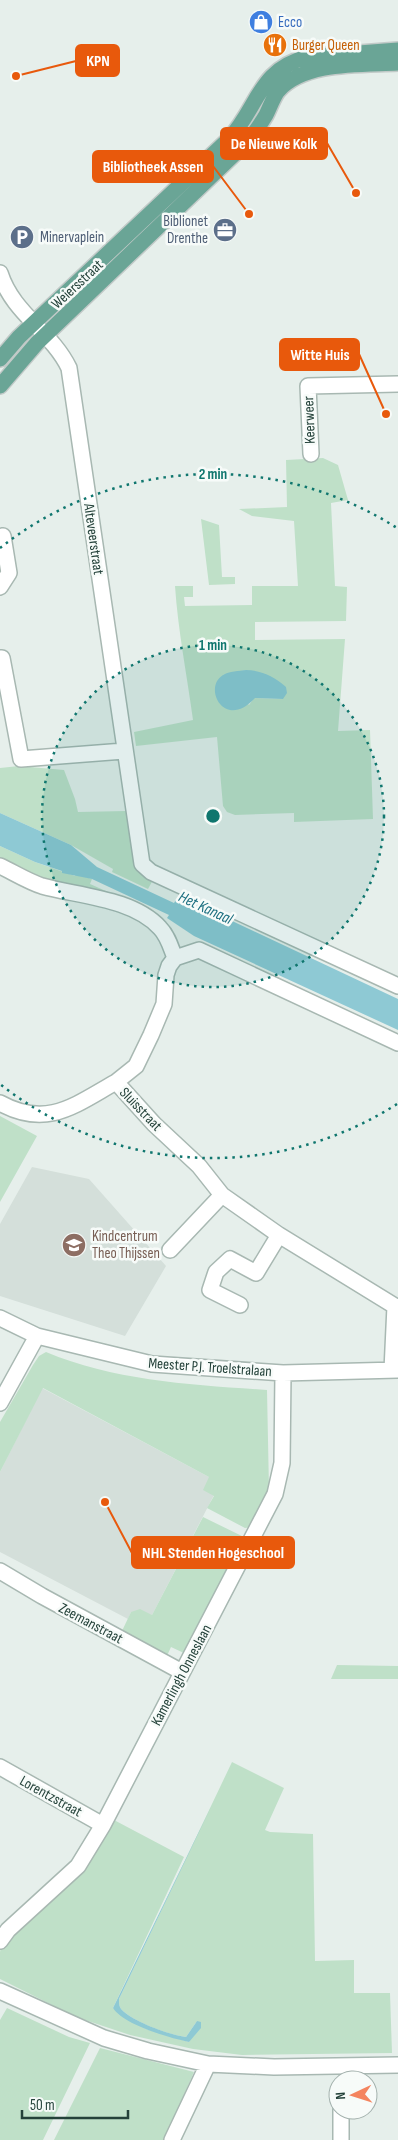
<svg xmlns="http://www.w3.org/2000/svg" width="398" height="2140" font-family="'Sofia Sans Condensed',sans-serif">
  <rect width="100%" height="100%" fill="#e6efeb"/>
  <path fill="#d4dfda" d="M32 1167 89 1179 166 1266 125 1336 0 1296V1224Z
    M42 1388 209 1477 214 1495 152 1615 131 1612 128 1619 0 1552V1472Z"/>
  <path fill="#bfe0c8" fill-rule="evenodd" d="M323 458 338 465 348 500 331 503 335 586 347 587 346 621 255 622V640L345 639 338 731 370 730 373 819 294 822V813L235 815 227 812 223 806 217 737 136 746 134 732 193 720C187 675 178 631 175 586H193V597H184L185 606 252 605V586H298L294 521 252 516 239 509 287 507 286 460ZM246 670 283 699 254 698 249 705 223 675Z
    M201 519 219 525 222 577H235V584L209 585Z
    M19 766 64 770 75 799 78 812 126 811 136 866 154 878 148 889 112 872 113 869 71 845 0 813V768Z
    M0 846 35 862 75 876 76 874 92 879 90 884 142 907 43 879 0 858Z
    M0 1116 37 1136 0 1202Z
    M46 1352C115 1381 194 1385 267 1390L269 1490 252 1527 245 1528 207 1508 214 1496 203 1490 209 1477 43 1388 0 1472V1422L33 1365 39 1356Z
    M203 1517 246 1538 186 1654 171 1647 166 1658 124 1634 122 1631 131 1612 140 1609 152 1615Z
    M337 1665 398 1666V1679H331Z
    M232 1762 284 1788 265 1830 270 1832 313 1834 315 1961 354 1960V1993H390L392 2053 242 2055 193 2049 130 2035 76 2017 0 1979C0 1971 0 1960 0 1952 5 1930 62 1893 79 1875 94 1859 104 1838 114 1820L184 1857 113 2008 146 2029 189 2042 197 2021 186 2037C169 2035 134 2022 122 2010 119 2007 119 2003 119 1999Z
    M7 2008 69 2037 90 2043 43 2140H0V2020Z
    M100 2048 194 2072 164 2140H54Z"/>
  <path fill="#8ec9d4" d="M246 670C261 670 275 677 286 687L287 693 283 699 255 698C225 731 202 688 223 675 229 671 239 671 246 670Z
    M0 813 71 845 97 867 174 903 176 900 213 912 398 999V1030L194 936 167 918 169 915 92 879 62 873V871L35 862 0 846Z
    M212 1805 119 1999C119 2003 119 2007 122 2010 134 2022 170 2035 186 2037L197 2021 201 2022V2028L189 2042C170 2038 124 2025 113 2008Z"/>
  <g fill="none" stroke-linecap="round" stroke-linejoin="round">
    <g stroke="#a8b8b2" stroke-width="18">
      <path id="minor" d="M0 273C13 314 51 331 69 368L142 864 151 872 398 986
        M311 454 308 386 398 384
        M0 587 9 573 3 536
        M0 658H2L21 759 124 751
        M0 866C13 872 27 881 42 886 78 896 133 898 160 928 168 936 171 948 175 958
        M398 1043 199 950 175 958 169 966 166 975 164 1004 151 1035 136 1066 116 1082 154 1124 199 1166 222 1195 279 1235 398 1308
        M0 1103C47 1129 75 1105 116 1082
        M170 1250 222 1195
        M240 1305 210 1290 216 1272 230 1259 256 1273 279 1235
        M0 1318 37 1336 152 1364 283 1373 398 1370
        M392 1370 395 1306
        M0 1403 37 1336
        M0 1571 42 1596 182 1672
        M0 1767 103 1825
        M0 1941 8 1930 78 1866 103 1825 275 1494 282 1463 283 1373
        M0 1991 104 2038 148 2051 208 2064 274 2067 398 2065
        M341 2110V2140
        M172 2140 208 2064"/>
    </g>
    <g stroke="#c2cac8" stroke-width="18">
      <path id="major" d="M0 359 19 337 229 139C259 106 258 70 307 57L398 50
        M0 386 37 343 246 143C254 134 260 125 266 115 270 107 273 98 278 91 304 61 362 65 398 63"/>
    </g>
    <use href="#minor" stroke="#fff" stroke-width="15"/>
    <use href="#major" stroke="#6aa596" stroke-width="15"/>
  </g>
  <circle cx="213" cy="816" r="171" fill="#0f766e" fill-opacity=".12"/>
  <g fill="none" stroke="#0f766e" stroke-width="2.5" stroke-dasharray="2.5 5">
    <circle cx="213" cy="816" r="171"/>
    <path d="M397 1104A342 342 0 0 1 0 1084M0 548A342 342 0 0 1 397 528"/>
  </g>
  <defs>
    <g id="shop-disc" transform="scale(1.25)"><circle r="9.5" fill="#3f7fe0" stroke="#f7fbf9"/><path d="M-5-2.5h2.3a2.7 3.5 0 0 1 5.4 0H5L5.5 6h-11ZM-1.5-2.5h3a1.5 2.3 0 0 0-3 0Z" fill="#fff"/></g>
    <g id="restaurant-disc" transform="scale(1.25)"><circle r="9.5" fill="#e8710a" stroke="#f7fbf9"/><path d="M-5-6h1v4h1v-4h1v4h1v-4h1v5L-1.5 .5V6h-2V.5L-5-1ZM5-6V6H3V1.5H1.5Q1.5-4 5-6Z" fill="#fff"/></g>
    <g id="office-disc" transform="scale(1.25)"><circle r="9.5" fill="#5c6f8a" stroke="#f7fbf9"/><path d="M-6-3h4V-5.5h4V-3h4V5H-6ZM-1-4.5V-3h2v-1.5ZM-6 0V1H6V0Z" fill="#fff"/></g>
    <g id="parking-disc" transform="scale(1.25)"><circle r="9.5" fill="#5c6f8a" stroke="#f7fbf9"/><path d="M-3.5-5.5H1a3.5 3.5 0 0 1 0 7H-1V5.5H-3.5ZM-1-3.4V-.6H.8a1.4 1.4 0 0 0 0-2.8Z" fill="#fff"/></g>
    <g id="school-disc" transform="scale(1.25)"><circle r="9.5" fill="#8d6e63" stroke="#f7fbf9"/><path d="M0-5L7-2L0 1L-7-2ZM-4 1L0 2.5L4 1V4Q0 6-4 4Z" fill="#fff"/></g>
  </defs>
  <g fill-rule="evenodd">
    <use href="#shop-disc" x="261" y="22"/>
    <use href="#restaurant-disc" x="275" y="45"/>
    <use href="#office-disc" x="225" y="230"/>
    <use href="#parking-disc" x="22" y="237"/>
    <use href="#school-disc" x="74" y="1245"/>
  </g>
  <g text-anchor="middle" stroke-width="5" stroke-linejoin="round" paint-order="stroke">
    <g font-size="15" fill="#366cbe" stroke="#f7fbf9" text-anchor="start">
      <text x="278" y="27">Ecco</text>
    </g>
    <g font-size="15" fill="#c56008" stroke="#f7fbf9" text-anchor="start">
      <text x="292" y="50">Burger Queen</text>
    </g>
    <g font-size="15" fill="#4e5e75" stroke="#f7fbf9" text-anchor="end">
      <text x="208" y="226">Biblionet<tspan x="208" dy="17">Drenthe</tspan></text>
      <text x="40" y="242" text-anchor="start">Minervaplein</text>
    </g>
    <g font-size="15" fill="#24423a" stroke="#f7fbf9">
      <text transform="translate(77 284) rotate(-43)" y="5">Weiersstraat</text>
      <text transform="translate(309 420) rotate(-92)" y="5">Keerweer</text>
      <text transform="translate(94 539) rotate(82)" y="5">Alteveerstraat</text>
      <text transform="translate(141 1109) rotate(46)" y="5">Sluisstraat</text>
      <text transform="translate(210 1367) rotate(4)" y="5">Meester P.J. Troelstralaan</text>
      <text transform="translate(91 1623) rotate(28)" y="5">Zeemanstraat</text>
      <text transform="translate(181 1675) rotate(-62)" y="5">Kamerlingh Onneslaan</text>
      <text transform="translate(51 1796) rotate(29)" y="5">Lorentzstraat</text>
    </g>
    <g font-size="15" fill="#785e54" stroke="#f7fbf9" text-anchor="start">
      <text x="92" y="1241">Kindcentrum<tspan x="92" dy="17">Theo Thijssen</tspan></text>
    </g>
    <g font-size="16" font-style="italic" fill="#1c6f80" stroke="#f7fbf9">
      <text transform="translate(206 907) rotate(25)" y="6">Het Kanaal</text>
    </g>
  </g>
  <circle cx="213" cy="816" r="8" fill="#0f766e" stroke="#f7fbf9" stroke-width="2.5"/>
  <g font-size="15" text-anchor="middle" font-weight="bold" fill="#0f766e" stroke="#f7fbf9" stroke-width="5" stroke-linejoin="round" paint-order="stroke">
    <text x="213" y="479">2 min</text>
    <text x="213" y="650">1 min</text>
  </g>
  <path fill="none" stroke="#e8590c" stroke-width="2" d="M16 76L76 61M356 193L327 143M249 214L213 166M386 414L359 354M105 1502L132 1553"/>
  <g fill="#e8590c" stroke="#f7fbf9" stroke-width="2">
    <circle cx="16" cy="76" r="5"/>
    <circle cx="356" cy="193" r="5"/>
    <circle cx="249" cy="214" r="5"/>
    <circle cx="386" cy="414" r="5"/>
    <circle cx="105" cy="1502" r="5"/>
  </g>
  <g fill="#e8590c" stroke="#e8590c" stroke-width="2">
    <rect x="76" y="45" width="43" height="31" rx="5"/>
    <rect x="221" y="128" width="106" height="31" rx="5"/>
    <rect x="93" y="151" width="120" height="31" rx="5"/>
    <rect x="280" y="339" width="79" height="31" rx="5"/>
    <rect x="132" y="1537" width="162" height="31" rx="5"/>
  </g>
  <g font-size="16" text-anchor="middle" font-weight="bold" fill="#fff">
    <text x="98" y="66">KPN</text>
    <text x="274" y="149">De Nieuwe Kolk</text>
    <text x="153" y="172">Bibliotheek Assen</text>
    <text x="320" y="360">Witte Huis</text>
    <text x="213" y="1558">NHL Stenden Hogeschool</text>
  </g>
  <g transform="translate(353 2095) rotate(266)"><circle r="24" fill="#f7fbf9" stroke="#a3b1ad"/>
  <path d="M0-4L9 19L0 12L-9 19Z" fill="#f4845f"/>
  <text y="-8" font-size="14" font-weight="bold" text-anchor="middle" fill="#24423a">N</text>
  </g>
  <path d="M22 2110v8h106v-8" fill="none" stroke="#24423a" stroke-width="2.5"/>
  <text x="30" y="2110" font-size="15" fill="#24423a" stroke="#f7fbf9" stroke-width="4" paint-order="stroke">50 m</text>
</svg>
